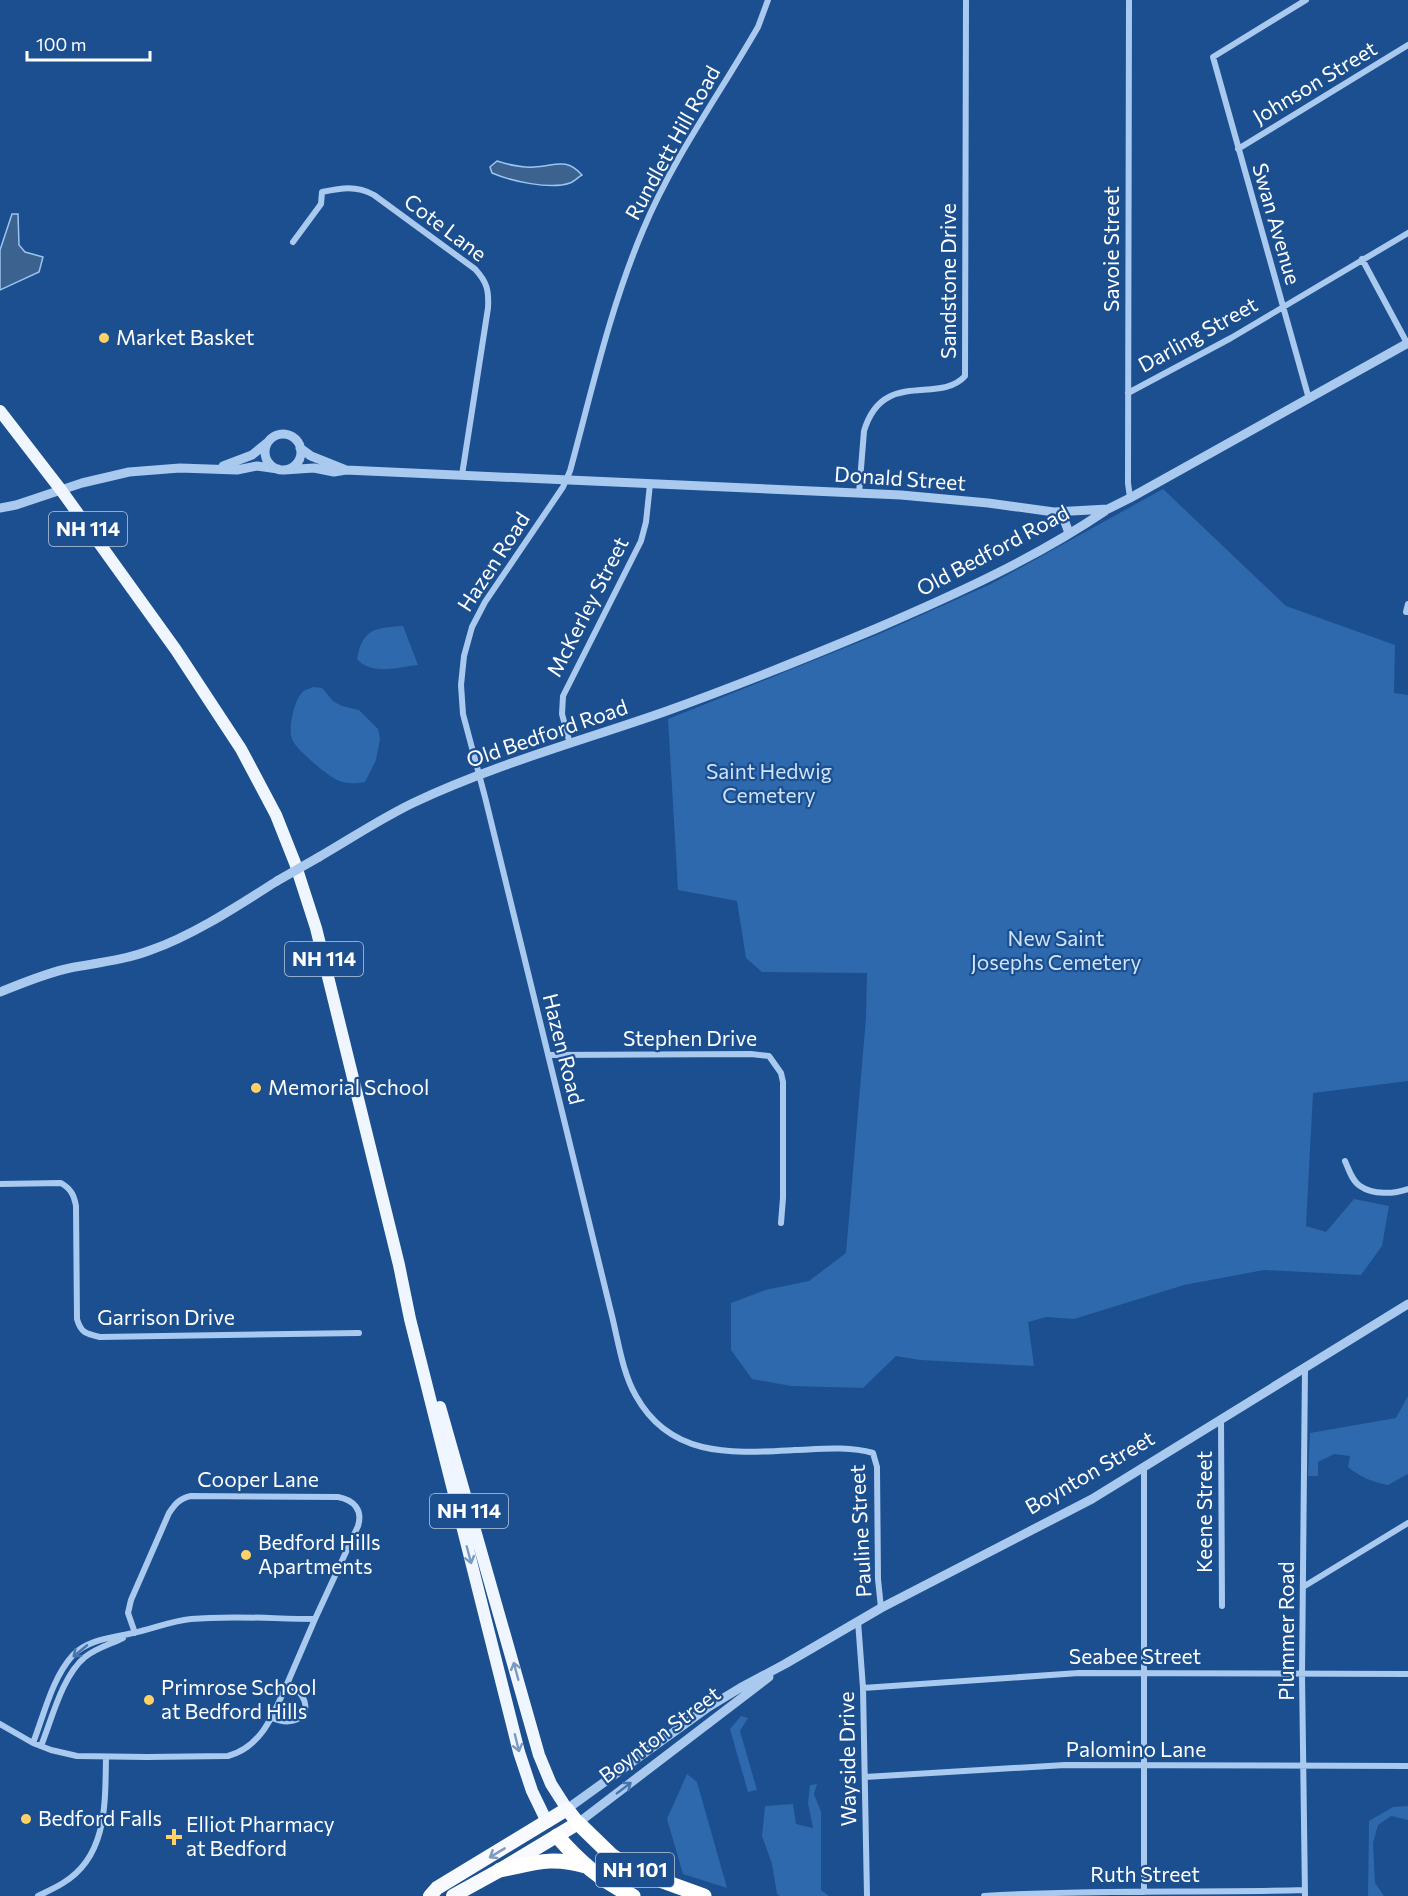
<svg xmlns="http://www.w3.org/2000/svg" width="1408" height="1896" font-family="Commissioner,sans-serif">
  <rect width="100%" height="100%" fill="#1b4f8f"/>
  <path fill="#2e69ad" d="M1163 489 1286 606 1395 645 1394 693 1408 695V1081L1313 1093 1306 1226 1326 1232 1354 1199 1389 1206 1382 1246 1361 1275 1264 1270 1184 1285 1074 1319 1047 1317 1028 1322 1034 1366 920 1360 896 1356 863 1388 791 1386 752 1379 731 1350V1303L765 1290 809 1281 846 1253 866 1018 867 973 762 972 746 958 737 901 678 890 668 719 877 635 991 584Z
    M403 626 418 665C398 667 372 676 357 659 363 628 375 628 403 626Z
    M313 687 322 688 333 701 342 706 359 710 378 729 380 739 376 760 365 782C355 784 346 784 337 780 327 775 295 749 292 739 288 729 294 702 301 694 303 690 309 689 313 687Z
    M1408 1396V1474L1388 1485C1372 1482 1360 1477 1348 1467L1350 1456 1334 1454 1318 1462V1476H1308L1310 1433 1396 1418Z
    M741 1716 748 1718 740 1731 757 1790 748 1792 730 1729Z
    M687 1774 697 1782 727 1888 683 1874 667 1819Z
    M817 1784 814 1794 821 1812V1890L829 1896H780L777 1894 772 1864 762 1836 765 1806 793 1804 796 1824 813 1828 808 1803 810 1785Z
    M1408 1806V1820L1391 1816 1378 1825 1373 1843 1375 1883 1384 1896H1368L1369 1821 1393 1807Z"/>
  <path fill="#3c6290" stroke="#9cc4f0" stroke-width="1.5" d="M497 161C510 165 521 168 534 167 555 166 566 157 582 175 578 177 574 182 570 183 550 190 511 181 492 173L490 167Z
    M12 214H18L19 245 25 252 43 257 39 272 0 290V250Z"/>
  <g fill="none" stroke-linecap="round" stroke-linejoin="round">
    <path stroke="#a9c9ee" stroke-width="6" d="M768 0 758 27C719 95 673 158 643 230 610 308 592 390 570 471L563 487 485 602 472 627 464 656 461 685 463 714 485 797 611 1312C618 1339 622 1372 636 1396 671 1459 734 1453 795 1450 821 1449 848 1446 873 1453L877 1467 878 1579 881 1608
      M1129 0 1128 483 1130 498
      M1306 0 1213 57 1309 399
      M1238 149 1408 45
      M293 242 321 204 322 192C341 188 356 185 374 195L475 269C487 282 489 290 488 308L462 475
      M1362 259 1407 343
      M1128 393 1231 338 1408 233
      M859 493 864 431C883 368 939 405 965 376L966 0
      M1408 604 1406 612H1408
      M570 744 562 714 563 696 641 541 646 522 650 484
      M548 1055 751 1054 769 1056 781 1073 783 1082V1198L781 1223
      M1345 1161C1349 1170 1352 1181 1360 1186 1373 1195 1394 1194 1408 1189
      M0 1184 61 1183C71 1189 74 1195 76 1206L77 1319C81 1333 86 1334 100 1337L359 1333
      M1221 1419 1222 1606
      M1303 1587 1408 1523
      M858 1621 863 1688 867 1896
      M135 1633 128 1613 131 1600 169 1513C175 1504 180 1498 191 1496L338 1497C354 1500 363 1510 358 1526L315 1619
      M863 1688 1079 1673 1408 1674
      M0 1724 33 1743 51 1750 77 1756 147 1757 228 1756C262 1747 274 1713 287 1684 319 1699 306 1732 272 1718
      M33 1743C44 1715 52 1678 73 1655 89 1639 112 1638 133 1633 152 1629 171 1621 191 1619 232 1615 275 1619 315 1619L287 1684
      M41 1746C52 1719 62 1676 85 1657 96 1648 111 1644 123 1638
      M865 1777 1065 1765 1408 1766
      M1144 1892V1467
      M38 1896C46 1892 55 1888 63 1883 108 1856 105 1802 106 1757
      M984 1896C1091 1889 1198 1893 1305 1890
      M1305 1896 1302 1674 1305 1367"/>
    <path stroke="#a9c9ee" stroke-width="9" d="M265 452a18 18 0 1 1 36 0a18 18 0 1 1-36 0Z
      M300 448 311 456 346 470
      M223 466 252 455 268 442
      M284 470 314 468 334 472 346 470 901 495 988 503 1054 512 1108 509 1130 498 1408 343
      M0 508 16 505 82 483 129 472 180 468 237 470 257 466 278 469
      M1054 512 1065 522 1069 533
      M319 857C350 839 380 819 413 803 493 765 581 741 664 712 736 686 806 658 875 629 954 595 1034 559 1105 511
      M0 992C23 983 46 973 70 968 97 963 125 960 151 950 194 935 239 905 277 881
      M567 1809 707 1708 740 1688 785 1664 881 1608 1092 1499 1408 1304
      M578 1823 769 1677"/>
    <path stroke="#f0f6ff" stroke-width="12" d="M0 411 61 490 176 650 241 749 276 815 295 863 316 928 399 1265 410 1319 519 1752 532 1791 547 1822
      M440 1407 539 1755 551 1784 567 1809"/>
    <path stroke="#f8faff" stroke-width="14" d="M430 1896 437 1888 567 1809 578 1823 500 1870 453 1896"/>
    <path stroke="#fff" stroke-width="15" d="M578 1823 611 1855 635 1871 704 1896
      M557 1836C579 1861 602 1882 633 1896
      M500 1870C535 1863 551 1856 586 1866"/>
    <path stroke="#a9c9ee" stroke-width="9" d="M277 881 319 857"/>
  </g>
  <defs><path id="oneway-shaft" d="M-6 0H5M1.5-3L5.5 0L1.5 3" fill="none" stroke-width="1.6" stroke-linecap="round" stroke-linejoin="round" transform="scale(1.5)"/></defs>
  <g stroke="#7b9ac1">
    <use href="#oneway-shaft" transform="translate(469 1555) rotate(75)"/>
    <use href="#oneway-shaft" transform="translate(516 1671) rotate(-105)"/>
    <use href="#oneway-shaft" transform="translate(517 1743) rotate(76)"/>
  </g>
  <g stroke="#4674ac">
    <use href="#oneway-shaft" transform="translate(80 1651) rotate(141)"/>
    <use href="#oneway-shaft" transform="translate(624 1788) rotate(-37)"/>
  </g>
  <use stroke="#7e9cc1" href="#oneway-shaft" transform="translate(497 1853) rotate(149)"/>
  <g fill="#ffd166" stroke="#1b4f8f" stroke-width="2">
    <circle cx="104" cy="338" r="6"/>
    <circle cx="256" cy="1088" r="6"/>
    <circle cx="246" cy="1555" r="6"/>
    <circle cx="149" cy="1700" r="6"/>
    <circle cx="26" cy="1819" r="6"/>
    <path d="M171 1828h6v6h6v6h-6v6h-6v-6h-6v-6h6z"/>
  </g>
  <g text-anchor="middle" stroke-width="4.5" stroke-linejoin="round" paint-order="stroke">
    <g fill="#1b4f8f" stroke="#bbcadd" stroke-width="1.5">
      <rect x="49" y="512" width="78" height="34" rx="4.5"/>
      <rect x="285" y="942" width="78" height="34" rx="4.5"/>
      <rect x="430" y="1494" width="78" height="34" rx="4.5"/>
      <rect x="596" y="1853" width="78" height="34" rx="4.5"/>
    </g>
    <g font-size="20" font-weight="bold" fill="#fff">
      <text x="88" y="536">NH 114</text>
      <text x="324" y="966">NH 114</text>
      <text x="469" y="1518">NH 114</text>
      <text x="635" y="1877">NH 101</text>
    </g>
    <g font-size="21" fill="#fff" stroke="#1b4f8f">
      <text transform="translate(1315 83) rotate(-31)" y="7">Johnson Street</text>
      <text transform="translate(673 143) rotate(-61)" y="7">Rundlett Hill Road</text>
      <text transform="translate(1276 224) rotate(74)" y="7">Swan Avenue</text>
      <text transform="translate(445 228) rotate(37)" y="7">Cote Lane</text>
      <text transform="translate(1112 249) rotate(-90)" y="7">Savoie Street</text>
      <text transform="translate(949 281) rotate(-90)" y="7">Sandstone Drive</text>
      <text transform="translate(1198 335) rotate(-29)" y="7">Darling Street</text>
      <text transform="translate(900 479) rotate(4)" y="7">Donald Street</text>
      <text transform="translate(993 551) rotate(-28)" y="7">Old Bedford Road</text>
      <text transform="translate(494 562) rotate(-57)" y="7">Hazen Road</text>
      <text transform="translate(588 607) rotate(-63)" y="7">McKerley Street</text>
      <text transform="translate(547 734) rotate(-19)" y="7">Old Bedford Road</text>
      <text x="690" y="1046">Stephen Drive</text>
      <text transform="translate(563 1049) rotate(76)" y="7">Hazen Road</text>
      <text x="166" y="1325">Garrison Drive</text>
      <text transform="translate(1090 1473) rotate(-30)" y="7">Boynton Street</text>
      <text x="258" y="1487">Cooper Lane</text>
      <text transform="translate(1205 1512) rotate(-90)" y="7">Keene Street</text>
      <text transform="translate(861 1531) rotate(-93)" y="7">Pauline Street</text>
      <text transform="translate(1287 1631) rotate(-90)" y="7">Plummer Road</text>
      <text x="1135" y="1664">Seabee Street</text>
      <text transform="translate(660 1735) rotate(-37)" y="7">Boynton Street</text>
      <text x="1136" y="1757">Palomino Lane</text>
      <text transform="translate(848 1759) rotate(-91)" y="7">Wayside Drive</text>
      <text x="1145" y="1882">Ruth Street</text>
    </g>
    <g font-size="21" fill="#fff" stroke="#1b4f8f" text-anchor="start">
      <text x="116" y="345">Market Basket</text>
      <text x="268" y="1095">Memorial School</text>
      <text x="258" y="1550">Bedford Hills<tspan x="258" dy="24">Apartments</tspan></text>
      <text x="161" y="1695">Primrose School<tspan x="161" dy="24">at Bedford Hills</tspan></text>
      <text x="38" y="1826">Bedford Falls</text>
      <text x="186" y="1832">Elliot Pharmacy<tspan x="186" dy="24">at Bedford</tspan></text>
    </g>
    <g font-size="21" fill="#cfe3fa" stroke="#1b4f8f">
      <text x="769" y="779">Saint Hedwig<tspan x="769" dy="24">Cemetery</tspan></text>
      <text x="1056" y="946">New Saint<tspan x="1056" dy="24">Josephs Cemetery</tspan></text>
    </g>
  </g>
  <path d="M27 51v9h123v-9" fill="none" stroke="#ffffff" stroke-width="3"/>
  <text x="36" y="51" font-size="18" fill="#ffffff" stroke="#1b4f8f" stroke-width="4.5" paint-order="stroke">100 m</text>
</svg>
